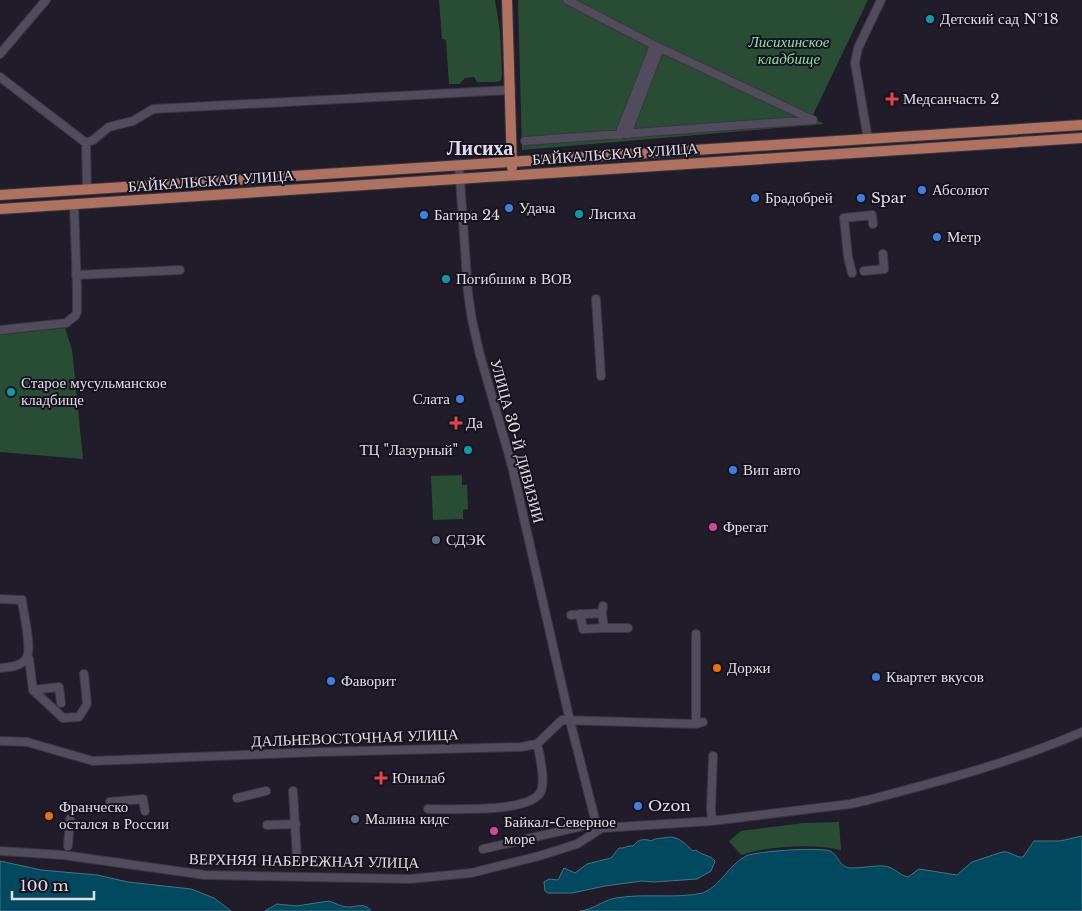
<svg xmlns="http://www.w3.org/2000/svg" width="1082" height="911" font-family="'Libre Baskerville',serif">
  <rect width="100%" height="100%" fill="#201c29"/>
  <path fill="#294d34" d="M439 0H495L500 31 502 74 501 80 497 82H477L474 77 465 78 459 84H449L446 40 442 39Z
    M518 0H868L812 117 824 124 522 150Z
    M65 328 72 350 83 459 0 452V335Z
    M462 475V485H467L468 509 463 510V519L433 520 431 476Z
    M839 822 841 850C814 843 767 846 741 855L729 841 741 831 804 823Z"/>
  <path fill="#00495f" stroke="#447688" d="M1082 836V911H580C593 910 603 900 616 898 645 893 675 899 703 893 722 885 728 865 746 856 757 851 819 847 830 851 837 854 839 864 846 867 853 870 874 865 884 866 894 867 899 875 908 877L919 869 957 875 972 862 1002 852H1007L1019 857H1023L1034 841H1060Z
    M671 837C681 838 686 845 693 851L696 850C702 856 709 854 715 861L711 871 697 879 654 882 642 881 605 886 572 893H548L545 891 544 882 549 879 558 880 564 868 575 873 587 864 611 858 619 848C624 849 627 845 633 846 638 840 643 838 651 841L655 839Z
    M0 861 41 870 97 875 128 882 191 889 214 898 231 911H0Z
    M329 901C335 903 342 907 349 907 358 907 364 902 371 911H265L277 904 296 906Z"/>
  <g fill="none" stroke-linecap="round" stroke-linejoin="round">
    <g stroke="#393640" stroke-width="10">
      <path id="minor" d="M567 0 654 45 811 119
        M0 54 46 0
        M0 77 86 143 87 190
        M627 134 660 48
        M619 135 654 45
        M868 140 855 63 858 48 881 0
        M525 141 813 120
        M86 143 93 140 109 127 133 121 153 109 511 90
        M459 165 468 293 472 320 480 355 512 466 570 721 596 823 602 828
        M864 271 884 269 883 254
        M852 273 848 257 844 218 872 215 873 224
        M76 275 180 270
        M596 299 601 376
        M0 330 66 323 75 316 77 312V290L74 204
        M0 599 22 600C23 613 33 649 26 659 20 667 8 667 0 668
        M580 614 583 629 604 628 602 613
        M571 615 602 613 603 606
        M604 628H628
        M696 634V724
        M29 659 33 690 59 687 61 703
        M33 690 63 718 79 717 87 704 84 674
        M0 741 27 742 93 761 319 752 521 747 537 744 562 720 696 724 703 722
        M293 791 297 859
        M237 798 266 791
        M110 802 143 799 145 811
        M428 809C451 809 527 813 540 793 546 785 540 754 537 744
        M712 821 711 809 713 756
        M267 825 296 824
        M68 846 70 819
        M483 849 596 823
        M0 851 63 855 205 875 410 879 471 873 539 856 577 844 602 828 712 821 850 804 868 800C941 781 1013 762 1082 732"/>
    </g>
    <g stroke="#393640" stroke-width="12">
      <path id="major" d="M507 0 512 167
        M0 195 1082 125
        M0 209 1082 138"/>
    </g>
    <use href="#minor" stroke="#504c5b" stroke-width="8"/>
    <use href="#major" stroke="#af7160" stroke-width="10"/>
  </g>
  <g fill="#0f9aa8" stroke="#16131f" stroke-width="2">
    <circle cx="930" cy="19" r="5"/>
    <circle cx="579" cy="214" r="5"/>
    <circle cx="446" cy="279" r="5"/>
    <circle cx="11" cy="392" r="5"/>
    <circle cx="468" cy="450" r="5"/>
  </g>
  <g fill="#e0444e" stroke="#16131f" stroke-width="2">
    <path d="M889.5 91.5h5v5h5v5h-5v5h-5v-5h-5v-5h5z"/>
    <path d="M453.5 415.5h5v5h5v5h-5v5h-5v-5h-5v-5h5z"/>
    <path d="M378.5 770.5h5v5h5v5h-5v5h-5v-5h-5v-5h5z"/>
  </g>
  <g fill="#3f7fe0" stroke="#16131f" stroke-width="2">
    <circle cx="922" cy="190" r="5"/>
    <circle cx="755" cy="198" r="5"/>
    <circle cx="861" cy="198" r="5"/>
    <circle cx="509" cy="208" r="5"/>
    <circle cx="424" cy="215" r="5"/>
    <circle cx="937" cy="237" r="5"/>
    <circle cx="460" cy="399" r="5"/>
    <circle cx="733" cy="470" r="5"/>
    <circle cx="876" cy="677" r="5"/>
    <circle cx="331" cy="681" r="5"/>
    <circle cx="638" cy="806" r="5"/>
  </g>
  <g fill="#d1479c" stroke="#16131f" stroke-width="2">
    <circle cx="713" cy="527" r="5"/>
    <circle cx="494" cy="831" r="5"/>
  </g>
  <g fill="#5c6f8a" stroke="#16131f" stroke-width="2">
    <circle cx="436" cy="540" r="5"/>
    <circle cx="355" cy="819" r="5"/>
  </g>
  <g fill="#e8710a" stroke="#16131f" stroke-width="2">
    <circle cx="717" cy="668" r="5"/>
    <circle cx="49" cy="816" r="5"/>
  </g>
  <g text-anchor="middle" stroke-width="4" stroke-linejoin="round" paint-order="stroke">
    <g font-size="15" fill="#e1dee7" stroke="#16131f" text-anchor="start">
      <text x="940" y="24">Детский сад №18</text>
      <text x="903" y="104">Медсанчасть 2</text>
      <text x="932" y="195">Абсолют</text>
      <text x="765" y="203">Брадобрей</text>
      <text x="871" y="203">Spar</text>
      <text x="519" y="213">Удача</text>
      <text x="589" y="219">Лисиха</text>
      <text x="434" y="220">Багира 24</text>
      <text x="947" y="242">Метр</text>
      <text x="456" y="284">Погибшим в ВОВ</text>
      <text x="21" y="388">Старое мусульманское<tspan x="21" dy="17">кладбище</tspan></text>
      <text x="450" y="404" text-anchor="end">Слата</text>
      <text x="466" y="428">Да</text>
      <text x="458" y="455" text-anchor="end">ТЦ "Лазурный"</text>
      <text x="743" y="475">Вип авто</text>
      <text x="723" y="532">Фрегат</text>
      <text x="446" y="545">СДЭК</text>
      <text x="727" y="673">Доржи</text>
      <text x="886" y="682">Квартет вкусов</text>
      <text x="341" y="686">Фаворит</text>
      <text x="392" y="783">Юнилаб</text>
      <text x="648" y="811">Ozon</text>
      <text x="59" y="812">Франческо<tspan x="59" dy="17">остался в России</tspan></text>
      <text x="365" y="824">Малина кидс</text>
      <text x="504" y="827">Байкал-Северное<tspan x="504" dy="17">море</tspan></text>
    </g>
    <g font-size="15" font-style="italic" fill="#8ae2a5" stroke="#16131f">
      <text x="789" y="47">Лисихинское<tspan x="789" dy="17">кладбище</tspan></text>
    </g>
    <g font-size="15" fill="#e1dee7" stroke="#16131f">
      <text transform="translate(615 154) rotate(-4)" y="5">БАЙКАЛЬСКАЯ УЛИЦА</text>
      <text transform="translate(211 181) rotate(-4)" y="5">БАЙКАЛЬСКАЯ УЛИЦА</text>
      <text transform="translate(517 441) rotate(75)" y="5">УЛИЦА 30-Й ДИВИЗИИ</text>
      <text transform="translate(355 738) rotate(-2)" y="5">ДАЛЬНЕВОСТОЧНАЯ УЛИЦА</text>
      <text transform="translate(304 861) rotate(1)" y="5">ВЕРХНЯЯ НАБЕРЕЖНАЯ УЛИЦА</text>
    </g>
    <g font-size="20" font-weight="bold" fill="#e0dbee" stroke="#16131f">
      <text x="480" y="155">Лисиха</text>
    </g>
  </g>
  <path d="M12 891v8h82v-8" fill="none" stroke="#e1dee7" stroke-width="2.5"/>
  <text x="20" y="891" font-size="15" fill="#e1dee7" stroke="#16131f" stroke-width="4" paint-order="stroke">100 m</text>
</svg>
